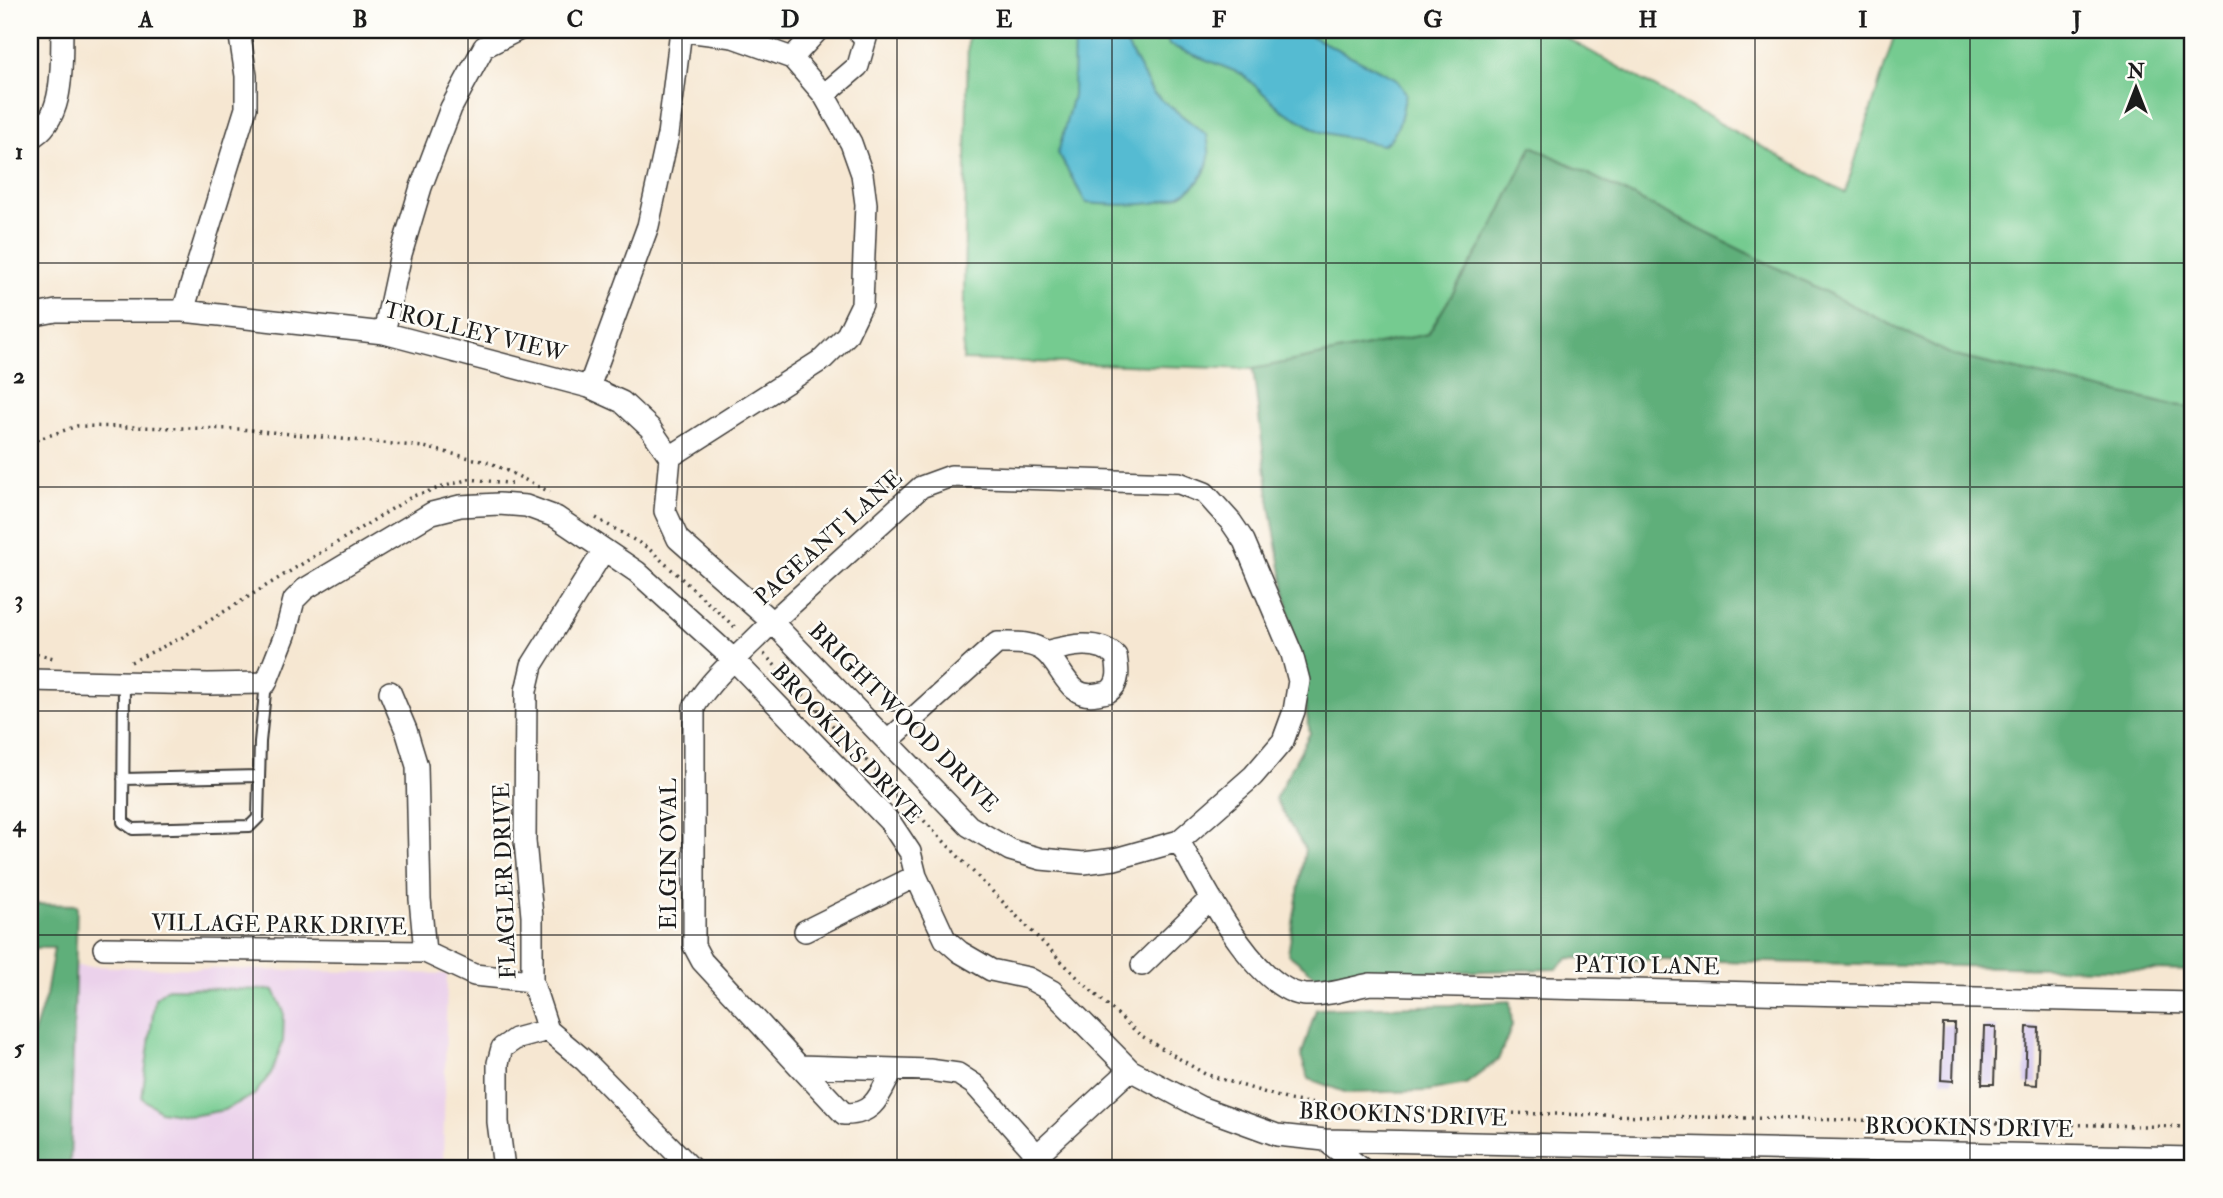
<svg xmlns="http://www.w3.org/2000/svg" width="2223" height="1198" font-family="'IM FELL Double Pica',serif">
  <rect width="100%" height="100%" fill="#fdfcf7"/>
  <filter id="ink" filterUnits="userSpaceOnUse"><feTurbulence type="fractalNoise" baseFrequency=".0143" numOctaves="2"/><feDisplacementMap in="SourceGraphic" scale="14" xChannelSelector="R" yChannelSelector="G"/><feConvolveMatrix kernelMatrix="1 2 1 2 8 2 1 2 1" color-interpolation-filters="sRGB"/></filter>
  <filter id="wash" filterUnits="userSpaceOnUse"><feTurbulence type="fractalNoise" baseFrequency=".00686" numOctaves="4" result="noise"/><feDisplacementMap in="SourceGraphic" scale="28" xChannelSelector="R" yChannelSelector="G"/><feGaussianBlur stdDeviation="1.57" result="paint"/><feColorMatrix in="noise" values="0 0 0 0 0 0 0 0 0 0 0 0 0 0 0 0 0 1.4 0 .05"/><feComposite in="paint" operator="in"/></filter>
  <g filter="url(#wash)">
    <rect width="100%" height="100%" fill="#f6e7d2"/>
    <path fill="#ebd1eb" d="M75 966 447 974 443 1168H70Z"/>
    <path fill="#74cb90" stroke="#487456" stroke-width="2" d="M968 30H1552L1845 193 1896 30H2193V407L2171 405 1954 356 1532 146 1492 229 1428 334 1253 369 963 360Z
      M168 988 274 990 284 1012 283 1041 272 1072 254 1095 224 1110 192 1116 160 1111 142 1098 155 998Z"/>
    <path fill="#5faf7a" stroke="#3e664b" stroke-width="2" d="M1532 146 1954 356 2171 405 2193 407V971L1569 958 1556 969 1316 976 1288 954 1305 849 1275 799 1310 733 1270 505 1253 369 1428 334 1492 229Z
      M30 904 77 905 70 1168H30V1036H33L46 995 54 948H30Z
      M1510 1001 1512 1026 1498 1060 1466 1084 1427 1091 1347 1093 1309 1079 1301 1057 1316 1009 1451 1005Z"/>
    <path fill="#54bbd2" stroke="#386c77" stroke-width="2" d="M1074 30H1122L1123 38 1153 93 1207 135C1208 142 1210 151 1209 157 1200 212 1128 206 1086 203L1058 153 1073 95Z
      M1165 30H1299L1395 78 1406 93C1402 110 1400 137 1382 145L1321 132 1282 110 1242 74 1169 45Z"/>
    <g id="blocks">
      <path fill="#cab9ed" d="M1943 1024H1955L1953 1081 1941 1080Z
        M1984 1027H1996L1994 1084H1982Z
        M2027 1027 2039 1028 2037 1085 2025 1084Z"/>
    </g>
  </g>
  <g filter="url(#ink)">
    <use href="#blocks" fill-opacity="0" stroke="#3d3a37" stroke-width="2"/>
    <g fill="none" stroke-linecap="round" stroke-linejoin="round">
      <g stroke="#3d3a37" stroke-width="14">
        <path id="service" d="M124 682 123 822 133 829 250 826 258 818 260 742 266 683
          M123 779 259 776"/>
      </g>
      <g stroke="#3d3a37" stroke-width="24">
        <path id="minor" d="M792 58 818 30
          M824 95 858 66 866 38 857 30
          M30 138C66 120 61 63 62 30
          M183 311 246 108V76L239 30
          M30 316 56 311H183L384 333 589 387 622 402 650 428 670 457 665 511 678 539 772 622 969 826 1010 850 1041 859 1084 863 1115 859 1179 841 1253 776 1283 741 1294 711 1299 681 1292 654 1244 541 1231 522 1205 493 1179 483 951 476 921 487 772 622C746 650 715 673 694 707V946L702 961 799 1066 929 1070 958 1074 975 1085 1037 1155
          M384 333 401 254 421 187 451 108 484 47 518 30
          M589 387 648 226 668 135 681 30
          M670 457 823 359 847 335 862 304 866 204 862 174 851 143 824 95 792 58 733 37 678 30
          M604 550 532 665 526 691 525 841 532 916V981L548 1030 585 1061 691 1168
          M30 680 208 684 266 683 285 635 294 600 305 589 432 513 460 506 499 504 526 506 556 517 637 572 733 659 890 822 910 852 916 876 945 939 960 952 991 970 1028 978 1052 991 1130 1070 1200 1107 1277 1135 1325 1140 2193 1158
          M390 692 406 730 417 766 420 899 425 952
          M888 741 997 643C1013 643 1032 641 1045 652 1063 667 1068 700 1097 694 1098 694 1107 692 1108 692 1121 684 1118 668 1116 656 1097 638 1068 646 1045 652
          M1179 841C1202 882 1255 992 1306 995 1327 996 1350 988 1370 984L2193 1003
          M805 931 916 876
          M104 948 425 952 474 975 532 981
          M1142 965 1211 898
          M799 1066 844 1114C876 1115 880 1093 893 1069
          M1325 1140 1361 1168
          M504 1168 498 1122V1063L502 1048 515 1039 548 1030
          M1023 1168 1130 1070"/>
      </g>
      <path stroke="#3d3a37" stroke-width="3.5" stroke-dasharray="2 5" stroke-linecap="butt" d="M30 442 77 426 240 429 424 447 491 463 550 492
        M596 518 648 548 738 630
        M30 652 57 659
        M764 654 982 881 1081 981 1140 1035 1205 1074 1289 1100 1355 1110 2193 1127
        M131 662 181 638 413 496 469 479 516 484"/>
      <use href="#service" stroke="#fff" stroke-width="10"/>
      <use href="#minor" stroke="#fff" stroke-width="21"/>
    </g>
  </g>
  <path fill="none" stroke="#1c1c1c" stroke-width="2" stroke-opacity="0.55" d="M253 30V1168M468 30V1168M682 30V1168M897 30V1168M1112 30V1168M1326 30V1168M1541 30V1168M1755 30V1168M1970 30V1168M30 263H2193M30 487H2193M30 711H2193M30 935H2193"/>
  <g text-anchor="middle" stroke-width="5" stroke-linejoin="round" paint-order="stroke">
    <g font-size="23" fill="#1c1c1c" stroke="#fdfcf7">
      <text transform="translate(475 331) rotate(14)" y="8">TROLLEY VIEW</text>
      <text transform="translate(828 537) rotate(-42)" y="8">PAGEANT LANE</text>
      <text transform="translate(904 717) rotate(45)" y="8">BRIGHTWOOD DRIVE</text>
      <text transform="translate(847 743) rotate(47)" y="8">BROOKINS DRIVE</text>
      <text transform="translate(668 854) rotate(-90)" y="8">ELGIN OVAL</text>
      <text transform="translate(504 881) rotate(-92)" y="8">FLAGLER DRIVE</text>
      <text transform="translate(279 924) rotate(1)" y="8">VILLAGE PARK DRIVE</text>
      <text transform="translate(1647 965) rotate(1)" y="8">PATIO LANE</text>
      <text transform="translate(1403 1114) rotate(2)" y="8">BROOKINS DRIVE</text>
      <text transform="translate(1969 1127) rotate(1)" y="8">BROOKINS DRIVE</text>
    </g>
  </g>
  <rect width="2223" height="1198" fill="none" stroke="#fdfcf7" stroke-width="77"/>
  <g transform="translate(2136 88)" stroke="#fdfcf7" stroke-width="5" paint-order="stroke">
  <path d="M0-5L12 26L0 18L-12 26Z" fill="#1c1c1c"/>
  <text y="-10" font-size="19" font-weight="bold" text-anchor="middle" fill="#1c1c1c">N</text>
  </g>
  <rect x="38" y="38" width="2146" height="1122" fill="none" stroke="#1c1c1c" stroke-width="2.5"/>
  <g font-size="23" text-anchor="middle" font-weight="bold" fill="#1c1c1c">
    <text x="146" y="27">A</text>
    <text x="360" y="27">B</text>
    <text x="575" y="27">C</text>
    <text x="790" y="27">D</text>
    <text x="1004" y="27">E</text>
    <text x="1219" y="27">F</text>
    <text x="1433" y="27">G</text>
    <text x="1648" y="27">H</text>
    <text x="1863" y="27">I</text>
    <text x="2077" y="27">J</text>
    <text x="19" y="159">1</text>
    <text x="19" y="383">2</text>
    <text x="19" y="607">3</text>
    <text x="19" y="831">4</text>
    <text x="19" y="1055">5</text>
  </g>
</svg>
